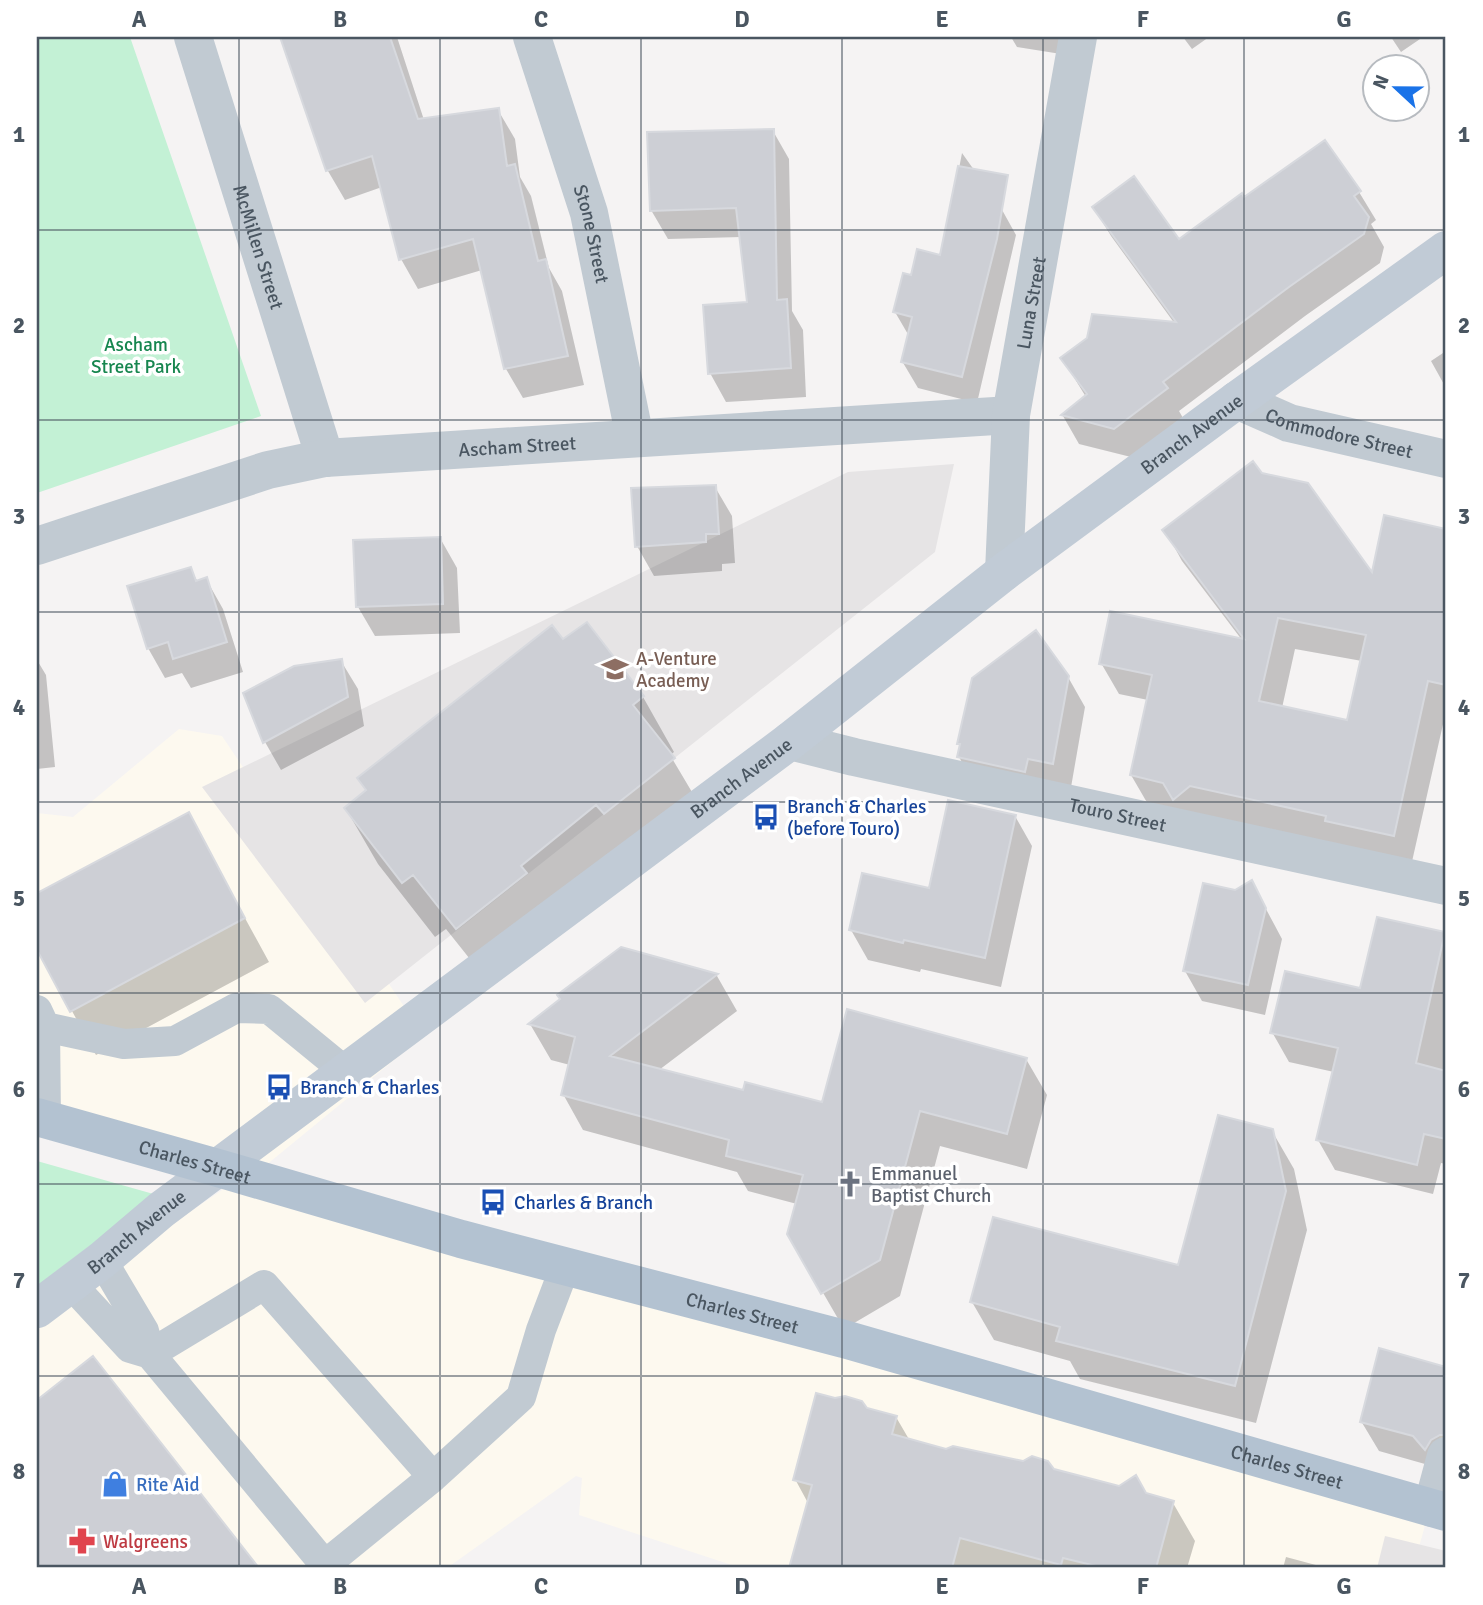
<svg xmlns="http://www.w3.org/2000/svg" width="1483" height="1605" font-family="Signika,sans-serif">
  <rect width="100%" height="100%" fill="#f5f3f3"/>
  <path fill="#fdf9ef" d="M179 729 222 736 422 1033 410 1047 265 1166 1425 1488 1446 1414V1506L1430 1508 1413 1568H741L579 1515 582 1478 576 1476 447 1568H37V1324L101 1272 237 1180 37 1116V813L73 817Z"/>
  <path fill="#e6e4e5" d="M954 464 935 552 365 1003 202 787 848 472Z
    M1385 1536 1446 1551V1568H1377Z"/>
  <path fill="#c3f1d5" d="M37 37H130L261 416 37 493Z
    M37 1161 157 1195 37 1286Z"/>
  <path fill="#0003" fill-rule="evenodd" d="M280 37H397L424 120 498 110 515 139 520 177 531 196 549 268 562 291 584 385 523 398 506 369 482 270 418 289 401 259 382 187 345 200 328 171Z
    M1011 37H1065L1061 54 1017 47Z
    M1183 37H1209L1192 49Z
    M1391 37H1423L1401 52Z
    M773 131 789 159 792 311 803 330 806 397 726 402 710 373 749 304 741 237 668 239 651 210Z
    M962 153 1001 208 1016 235 977 403 918 388 902 361 909 336 895 312 912 277 942 257Z
    M1359 192 1376 220 1371 224 1384 247 1380 263 1305 316 1179 411 1183 418 1131 457 1079 444 1063 416 1086 397 1062 358 1175 324 1111 236 1094 208 1179 241 1244 199Z
    M1446 351V388L1431 361Z
    M1261 474 1373 576 1386 517 1446 530V711L1411 866 1149 806 1131 775 1148 700 1119 694 1101 663 1242 640 1182 561 1165 530ZM1295 649 1362 661 1349 723 1282 708Z
    M715 487 732 516 735 563 722 564V571L654 576 637 546Z
    M440 538 457 568 460 633 375 636 358 607Z
    M190 569 198 582 206 579 223 609 243 672 191 688 182 673 165 678 148 648Z
    M562 641 643 697 674 752 670 755 705 814 489 983 446 929 435 937 378 864 346 809 367 792 359 779Z
    M37 660 46 675 55 767 37 769Z
    M341 661 358 689 364 726 281 770 265 742Z
    M1068 677 1085 707 1070 793 976 787 959 757 961 747 959 744Z
    M188 814 269 962 96 1055 37 947V927L75 910Z
    M1015 816 1032 846 1001 987 921 969 920 972 868 960 851 930 930 891Z
    M1252 883 1282 939 1265 1015 1202 1001 1185 971 1235 892Z
    M1378 919 1446 935V1164L1441 1163 1433 1194 1335 1170 1318 1140 1334 1072 1289 1062 1272 1032 1361 990Z
    M621 948 717 976 737 1011 659 1070 744 1092 823 1104 1026 1059 1047 1095 1027 1169 940 1146 900 1296 844 1329 789 1234 797 1204 748 1191 737 1172 583 1130 563 1094 570 1065 551 1060 530 1024Z
    M1272 1131 1294 1169 1307 1230 1256 1423 1080 1379 1070 1361 994 1340 972 1302 1179 1267Z
    M1380 1351 1446 1369V1473L1432 1466 1379 1451 1361 1421Z
    M93 1359 256 1568H37V1402Z
    M866 1409 896 1417 910 1441 946 1450 1053 1471 1173 1503 1195 1541 1187 1568H791L808 1503 795 1479Z
    M1286 1557 1327 1568H1283Z"/>
  <path fill="#cdcfd5" stroke="#d7d9de" stroke-width="2" fill-rule="evenodd" d="M280 37H390L418 119 499 108 507 166 515 164 538 261 546 259 568 356 504 369 473 239 399 260 372 156 326 171Z
    M774 129 777 300 787 299 791 368 708 374 703 305 747 302 736 208 650 211 647 132Z
    M1325 140 1361 191 1354 196 1369 217 1364 234 1289 287 1163 382 1168 388 1114 429 1061 415 1087 394 1060 358 1087 338 1092 314 1176 322 1092 207 1134 176 1179 239 1242 193 1244 197Z
    M958 166 1008 175 997 239 962 377 901 362 912 317 893 312 903 273 911 275 917 249 940 255Z
    M1253 461 1262 473 1308 483 1372 572 1384 515 1446 529V685L1428 681 1394 836 1325 821 1326 816 1190 786 1173 800 1163 783 1130 775 1152 675 1099 664 1110 611 1244 639 1162 530ZM1278 618 1366 635 1347 720 1259 701Z
    M716 485 719 534H706V542L635 547 631 488Z
    M441 537 443 604 356 607 353 540Z
    M191 567 196 581 207 577 227 642 173 659 168 642 147 649 127 586Z
    M587 622 644 696 633 705 675 758 604 814 596 805 521 866 527 873 456 929 413 875 402 883 344 808 366 790 357 778 552 625 563 639Z
    M1036 630 1069 676 1053 764 1028 759 1025 772 957 757 960 744H957L972 678Z
    M342 659 348 697 263 743 243 693 294 666Z
    M948 800 1016 815 985 958 904 940 903 943 849 930 862 873 929 888Z
    M189 812 245 918 70 1012 37 950V893Z
    M1252 880 1266 908 1248 985 1183 971 1203 883 1235 890Z
    M1377 917 1445 932 1416 1063 1446 1071V1139L1424 1134 1417 1165 1316 1140 1338 1048 1270 1033 1285 971 1360 988Z
    M621 947 718 974 610 1056 743 1090 745 1082 822 1102 847 1009 1027 1058 1007 1134 920 1111 880 1260 821 1294 787 1234 803 1175 726 1156 729 1140 561 1095 575 1037 528 1024 560 999 557 995Z
    M1218 1115 1273 1129 1286 1191 1235 1386 1056 1341 1060 1327 970 1302 993 1217 1178 1265Z
    M1379 1348 1446 1367V1435H1440L1431 1440 1425 1450 1413 1436 1360 1422Z
    M93 1356 259 1568H37V1400Z
    M816 1393 835 1398 845 1396 862 1401 867 1408 897 1416 892 1434 946 1449 953 1446 1023 1461 1032 1456 1048 1461 1054 1469 1119 1486 1136 1475 1146 1493 1174 1501 1156 1568H1104L1063 1558 1061 1565 960 1538 952 1568H789L812 1485 793 1480Z"/>
  <g fill="none" stroke-linecap="round" stroke-linejoin="round">
    <path stroke="#c1cad2" stroke-width="30" d="M37 1010 45 1027 46 1120
      M45 1027 124 1044 175 1041 236 1008 269 1009 346 1072
      M102 1260 144 1331 150 1354 325 1565
      M70 1283 130 1348 150 1354 264 1285 433 1477
      M321 1568 433 1477 521 1397 541 1330 565 1267"/>
    <g stroke="#c1cad2" stroke-width="38">
      <path id="s1" d="M193 37 325 458"/>
      <path id="s2" d="M532 37 589 213 635 438"/>
      <path id="s3" d="M1237 400 1289 423 1446 459"/>
      <path id="s4" d="M37 546 268 470 325 458 1011 415"/>
      <path id="s5" d="M1004 572 1011 415 1078 37"/>
      <path id="s6" d="M790 741 854 757 1446 886"/>
      <path d="M1432 1508 1446 1456"/>
    </g>
    <path stroke="#c1cbd6" stroke-width="38" id="s7" d="M37 1309 102 1260 161 1210 790 741 1004 572 1237 400 1446 250"/>
    <path stroke="#b3c2d1" stroke-width="38" id="s8" d="M37 1117 218 1168 461 1239 844 1339 1446 1512"/>
  </g>
  <path fill="none" stroke="#4a5661" stroke-width="2" stroke-opacity="0.55" d="M239 37V1568M440 37V1568M641 37V1568M842 37V1568M1043 37V1568M1244 37V1568M37 230H1446M37 420H1446M37 612H1446M37 802H1446M37 993H1446M37 1184H1446M37 1376H1446"/>
  <defs>
    <g id="school-bare" transform="scale(2.1)"><path d="M0-5L7-2L0 1L-7-2ZM-4 1L0 2.5L4 1V4Q0 6-4 4Z" fill="#8d6e63" stroke="#fff" stroke-width="2.5" paint-order="stroke"/></g>
    <g id="bus-bare" transform="scale(2.1)"><path d="M-5-6H5V4H4V6H2V4H-2V6H-4V4H-5ZM-3.5-4V0h7V-4ZM-3.5 1.2v1.5H-2V1.2ZM2 1.2v1.5H3.5V1.2Z" fill="#1a4fb4" stroke="#fff" stroke-width="2.5" paint-order="stroke"/></g>
    <g id="church-bare" transform="scale(2.1)"><path d="M-1.2-6h2.4v3.5h3.3v2.4h-3.3V6h-2.4V-.1h-3.3v-2.4h3.3Z" fill="#6b7280" stroke="#fff" stroke-width="2.5" paint-order="stroke"/></g>
    <g id="shop-bare" transform="scale(2.1)"><path d="M-5-2.5h2.3a2.7 3.5 0 0 1 5.4 0H5L5.5 6h-11ZM-1.5-2.5h3a1.5 2.3 0 0 0-3 0Z" fill="#3f7fe0" stroke="#fff" stroke-width="2.5" paint-order="stroke"/></g>
    <g id="pharmacy-bare" transform="scale(2.1)"><path d="M-2-6h4v4h4v4h-4v4h-4v-4h-4v-4h4Z" fill="#e0444e" stroke="#fff" stroke-width="2.5" paint-order="stroke"/></g>
  </defs>
  <g fill-rule="evenodd">
    <use href="#school-bare" x="615" y="669"/>
    <use href="#bus-bare" x="766" y="817"/>
    <use href="#bus-bare" x="279" y="1087"/>
    <use href="#church-bare" x="850" y="1184"/>
    <use href="#bus-bare" x="493" y="1202"/>
    <use href="#shop-bare" x="115" y="1484"/>
    <use href="#pharmacy-bare" x="82" y="1541"/>
  </g>
  <g text-anchor="middle" stroke-width="7" stroke-linejoin="round" paint-order="stroke">
    <g font-size="19" fill="#4a5661" stroke="#fff">
      <text dy="7" stroke="none"><textPath href="#s2" startOffset="206">Stone Street</textPath></text>
      <text dy="7" stroke="none"><textPath href="#s1" startOffset="220">McMillen Street</textPath></text>
      <text dy="7" stroke="none"><textPath href="#s5" startOffset="271">Luna Street</textPath></text>
      <text dy="7" stroke="none"><textPath href="#s3" startOffset="108">Commodore Street</textPath></text>
      <text dy="7" stroke="none"><textPath href="#s7" startOffset="1449">Branch Avenue</textPath></text>
      <text dy="7" stroke="none"><textPath href="#s4" startOffset="494">Ascham Street</textPath></text>
      <text dy="7" stroke="none"><textPath href="#s7" startOffset="882">Branch Avenue</textPath></text>
      <text dy="7" stroke="none"><textPath href="#s6" startOffset="336">Touro Street</textPath></text>
      <text dy="7" stroke="none"><textPath href="#s8" startOffset="164">Charles Street</textPath></text>
      <text dy="7" stroke="none"><textPath href="#s7" startOffset="126">Branch Avenue</textPath></text>
      <text dy="7" stroke="none"><textPath href="#s8" startOffset="732">Charles Street</textPath></text>
      <text dy="7" stroke="none"><textPath href="#s8" startOffset="1298">Charles Street</textPath></text>
    </g>
    <g font-size="19" fill="#17864f" stroke="#fff">
      <text x="136" y="351">Ascham<tspan x="136" dy="22">Street Park</tspan></text>
    </g>
    <g font-size="19" fill="#785e54" stroke="#fff" text-anchor="start">
      <text x="636" y="665">A-Venture<tspan x="636" dy="22">Academy</tspan></text>
    </g>
    <g font-size="19" fill="#164399" stroke="#fff" text-anchor="start">
      <text x="787" y="813">Branch &amp; Charles<tspan x="787" dy="22">(before Touro)</tspan></text>
      <text x="300" y="1094">Branch &amp; Charles</text>
      <text x="514" y="1209">Charles &amp; Branch</text>
    </g>
    <g font-size="19" fill="#5b616d" stroke="#fff" text-anchor="start">
      <text x="871" y="1180">Emmanuel<tspan x="871" dy="22">Baptist Church</tspan></text>
    </g>
    <g font-size="19" fill="#366cbe" stroke="#fff" text-anchor="start">
      <text x="136" y="1491">Rite Aid</text>
    </g>
    <g font-size="19" fill="#be3a42" stroke="#fff" text-anchor="start">
      <text x="103" y="1548">Walgreens</text>
    </g>
  </g>
  <rect width="1483" height="1605" fill="none" stroke="#ffffff" stroke-width="77"/>
  <g transform="translate(1396 88) rotate(292)"><circle r="33" fill="#ffffff" stroke="#b7bbc0" stroke-width="2"/>
  <path d="M0-5L12 26L0 18L-12 26Z" fill="#1a73e8"/>
  <text y="-10" font-size="19" font-weight="bold" text-anchor="middle" fill="#4a5661">N</text>
  </g>
  <rect x="38" y="38" width="1406" height="1528" fill="none" stroke="#4a5661" stroke-width="2.5"/>
  <g font-size="23" text-anchor="middle" font-weight="bold" fill="#4a5661">
    <text x="139" y="27">A</text>
    <text x="340" y="27">B</text>
    <text x="541" y="27">C</text>
    <text x="742" y="27">D</text>
    <text x="942" y="27">E</text>
    <text x="1143" y="27">F</text>
    <text x="1344" y="27">G</text>
    <text x="19" y="142">1</text>
    <text x="1464" y="142">1</text>
    <text x="19" y="333">2</text>
    <text x="1464" y="333">2</text>
    <text x="19" y="524">3</text>
    <text x="1464" y="524">3</text>
    <text x="19" y="715">4</text>
    <text x="1464" y="715">4</text>
    <text x="19" y="906">5</text>
    <text x="1464" y="906">5</text>
    <text x="19" y="1097">6</text>
    <text x="1464" y="1097">6</text>
    <text x="19" y="1288">7</text>
    <text x="1464" y="1288">7</text>
    <text x="19" y="1479">8</text>
    <text x="1464" y="1479">8</text>
    <text x="139" y="1594">A</text>
    <text x="340" y="1594">B</text>
    <text x="541" y="1594">C</text>
    <text x="742" y="1594">D</text>
    <text x="942" y="1594">E</text>
    <text x="1143" y="1594">F</text>
    <text x="1344" y="1594">G</text>
  </g>
</svg>
